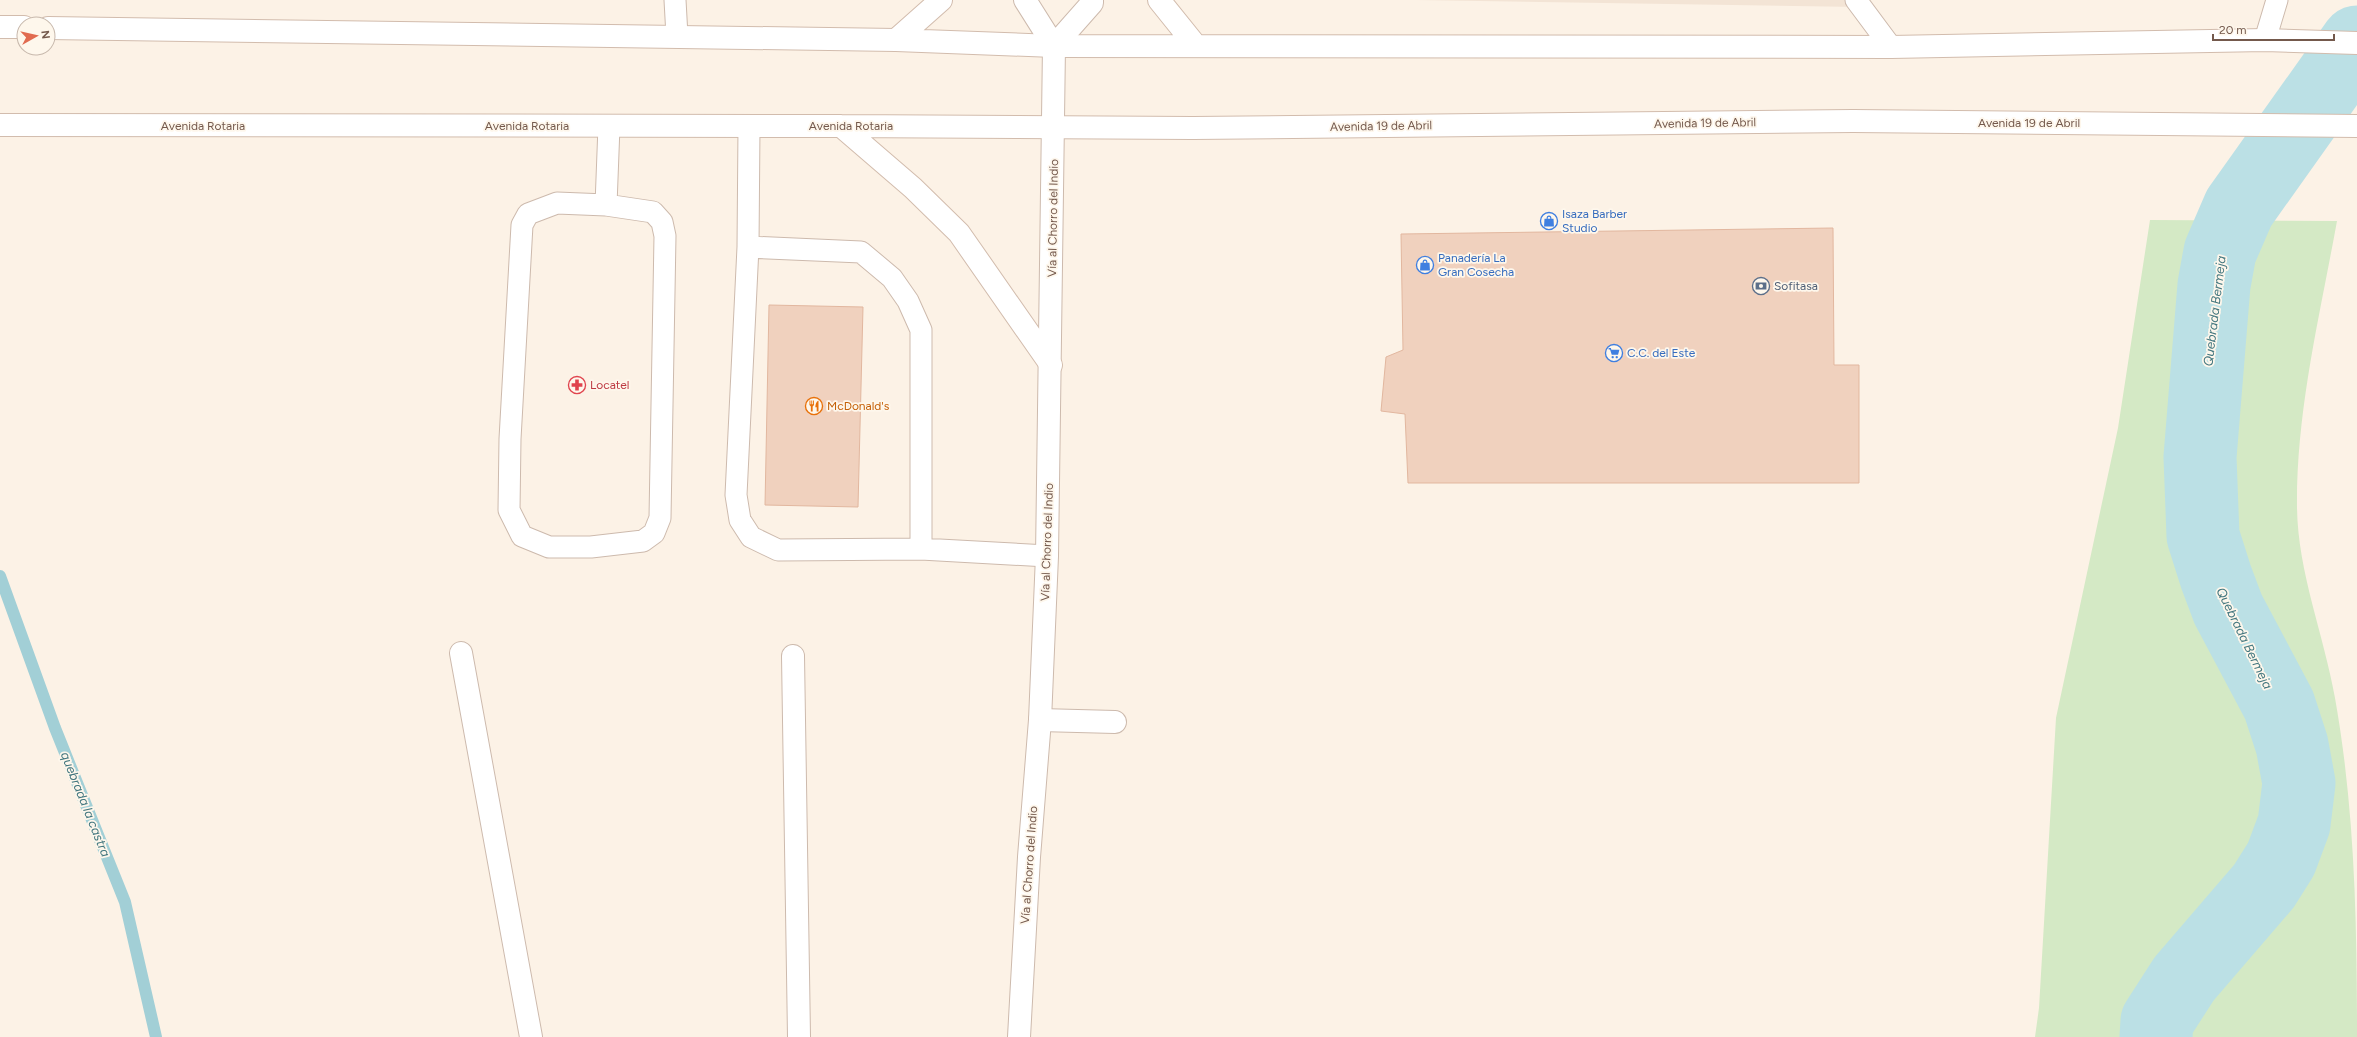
<svg xmlns="http://www.w3.org/2000/svg" width="2357" height="1037" font-family="Figtree,sans-serif">
  <rect width="100%" height="100%" fill="#fcf2e6"/>
  <path fill="#f3e4d5" d="M1416 0H1859V7Z"/>
  <path fill="#d4e9c5" d="M2150 220 2337 221C2320 315 2296 411 2297 508 2298 573 2324 635 2335 698 2355 810 2357 924 2357 1037H2035L2039 1008 2056 718 2118 428Z"/>
  <g fill="none" stroke-linecap="round" stroke-linejoin="round">
    <path stroke="#a2cfd6" stroke-width="12" d="M0 576 55 728 125 902 156 1037"/>
    <path stroke="#bbe0e5" stroke-width="73" d="M2156 1037 2157 1021 2184 979 2264 886 2281 859 2294 824 2299 783 2292 745 2279 705 2228 609 2216 577 2203 536 2200 457 2214 285 2220 252 2239 208 2357 42"/>
  </g>
  <path fill="#f0d1be" stroke="#e2b79f" d="M1833 228 1834 365H1859V483H1408L1405 414 1381 411 1386 357 1403 350 1401 234Z
    M769 305 863 307 858 507 765 505Z"/>
  <g fill="none" stroke-linecap="round" stroke-linejoin="round">
    <g stroke="#cdbaad" stroke-width="23">
      <path id="service" d="M675 0 677 36
        M1856 0 1891 47
        M2265 40 2277 0
        M749 127 748 247 736 495 740 520 751 537 778 550 921 549 1047 556
        M557 203 606 205 653 212 662 222 665 236 660 518 654 533 643 541 591 547H549L522 536 509 510 510 439 522 225 528 214Z
        M606 205 609 126
        M748 247 861 252 892 278 908 301 921 330V549"/>
    </g>
    <g stroke="#cdbaad" stroke-width="24">
      <path id="minor" d="M461 653 531 1037
        M793 656 799 1037
        M1040 720 1115 722"/>
    </g>
    <g stroke="#cdbaad" stroke-width="24">
      <path id="tertiary" d="M1025 0 1054 46
        M1054 46 1092 3V0
        M1019 1037 1029 857 1040 720 1047 556 1054 46"/>
    </g>
    <g stroke="#d2bcad" stroke-width="24">
      <path id="secondary" d="M1159 0 1196 46
        M0 27H24
        M48 28 896 40 1054 46 1891 47 2265 40 2357 43
        M896 40 941 0
        M0 125 841 126 1193 128 1853 121 2357 126
        M841 126 913 188 959 233 1051 365"/>
    </g>
    <use href="#service" stroke="#fff" stroke-width="21"/>
    <use href="#minor" stroke="#fff" stroke-width="22"/>
    <use href="#tertiary" stroke="#fff" stroke-width="22"/>
    <use href="#secondary" stroke="#fff" stroke-width="22"/>
  </g>
  <defs>
    <g id="shop-ring" transform="scale(0.9)"><circle r="9.5" fill="#fef7ec" stroke="#3f7fe0" stroke-width="1.5"/><path d="M-5-2.5h2.3a2.7 3.5 0 0 1 5.4 0H5L5.5 6h-11ZM-1.5-2.5h3a1.5 2.3 0 0 0-3 0Z" fill="#3f7fe0"/></g>
    <g id="bank-ring" transform="scale(0.9)"><circle r="9.5" fill="#fef7ec" stroke="#5c6f8a" stroke-width="1.5"/><path d="M-6-4H6V4H-6ZM0-2.3a2.3 2.3 0 1 0 0 4.6a2.3 2.3 0 1 0 0-4.6Z" fill="#5c6f8a"/></g>
    <g id="supermarket-ring" transform="scale(0.9)"><circle r="9.5" fill="#fef7ec" stroke="#3f7fe0" stroke-width="1.5"/><path d="M-6-5.5h2.5l.6 2H6L4.5 2H-2.5L-4.4-4H-6ZM-1.5 3.2a1.3 1.3 0 1 0 .1 0ZM3 3.2a1.3 1.3 0 1 0 .1 0Z" fill="#3f7fe0"/></g>
    <g id="pharmacy-ring" transform="scale(0.9)"><circle r="9.5" fill="#fef7ec" stroke="#e0444e" stroke-width="1.5"/><path d="M-2-6h4v4h4v4h-4v4h-4v-4h-4v-4h4Z" fill="#e0444e"/></g>
    <g id="restaurant-ring" transform="scale(0.9)"><circle r="9.5" fill="#fef7ec" stroke="#e8710a" stroke-width="1.5"/><path d="M-5-6h1v4h1v-4h1v4h1v-4h1v5L-1.5 .5V6h-2V.5L-5-1ZM5-6V6H3V1.5H1.5Q1.5-4 5-6Z" fill="#e8710a"/></g>
  </defs>
  <g fill-rule="evenodd">
    <use href="#shop-ring" x="1549" y="221"/>
    <use href="#shop-ring" x="1425" y="265"/>
    <use href="#bank-ring" x="1761" y="286"/>
    <use href="#supermarket-ring" x="1614" y="353"/>
    <use href="#pharmacy-ring" x="577" y="385"/>
    <use href="#restaurant-ring" x="814" y="406"/>
  </g>
  <g text-anchor="middle" stroke-width="3.5" stroke-linejoin="round" paint-order="stroke">
    <g font-size="12" fill="#74594c" stroke="#fef7ec">
      <text transform="translate(1705 123) rotate(-1)" y="4">Avenida 19 de Abril</text>
      <text x="2029" y="127">Avenida 19 de Abril</text>
      <text x="203" y="130">Avenida Rotaria</text>
      <text x="527" y="130">Avenida Rotaria</text>
      <text x="851" y="130">Avenida Rotaria</text>
      <text transform="translate(1381 126) rotate(-1)" y="4">Avenida 19 de Abril</text>
      <text transform="translate(1053 218) rotate(-89)" y="4">Vía al Chorro del Indio</text>
      <text transform="translate(1047 542) rotate(-88)" y="4">Vía al Chorro del Indio</text>
      <text transform="translate(1029 865) rotate(-86)" y="4">Vía al Chorro del Indio</text>
    </g>
    <g font-size="12" fill="#366cbe" stroke="#fef7ec" text-anchor="start">
      <text x="1562" y="218">Isaza Barber<tspan x="1562" dy="14">Studio</tspan></text>
      <text x="1438" y="262">Panadería La<tspan x="1438" dy="14">Gran Cosecha</tspan></text>
      <text x="1627" y="357">C.C. del Este</text>
    </g>
    <g font-size="12" fill="#4e5e75" stroke="#fef7ec" text-anchor="start">
      <text x="1774" y="290">Sofitasa</text>
    </g>
    <g font-size="12" fill="#be3a42" stroke="#fef7ec" text-anchor="start">
      <text x="590" y="389">Locatel</text>
    </g>
    <g font-size="12" fill="#c56008" stroke="#fef7ec" text-anchor="start">
      <text x="827" y="410">McDonald's</text>
    </g>
    <g font-size="13" font-style="italic" fill="#43777f" stroke="#fef7ec">
      <text transform="translate(2214 311) rotate(-83)" y="5">Quebrada Bermeja</text>
      <text transform="translate(2245 638) rotate(64)" y="5">Quebrada Bermeja</text>
      <text transform="translate(86 804) rotate(68)" y="5">quebrada la castra</text>
    </g>
  </g>
  <g transform="translate(36 36) rotate(82)"><circle r="19" fill="#fef7ec" stroke="#c7b8ac"/>
  <path d="M0-3L7 15L0 10L-7 15Z" fill="#e16b50"/>
  <text y="-6" font-size="11" font-weight="bold" text-anchor="middle" fill="#74594c">N</text>
  </g>
  <path d="M2213 34v6h121v-6" fill="none" stroke="#74594c" stroke-width="2"/>
  <text x="2219" y="34" font-size="12" fill="#74594c" stroke="#fef7ec" stroke-width="3" paint-order="stroke">20 m</text>
</svg>
